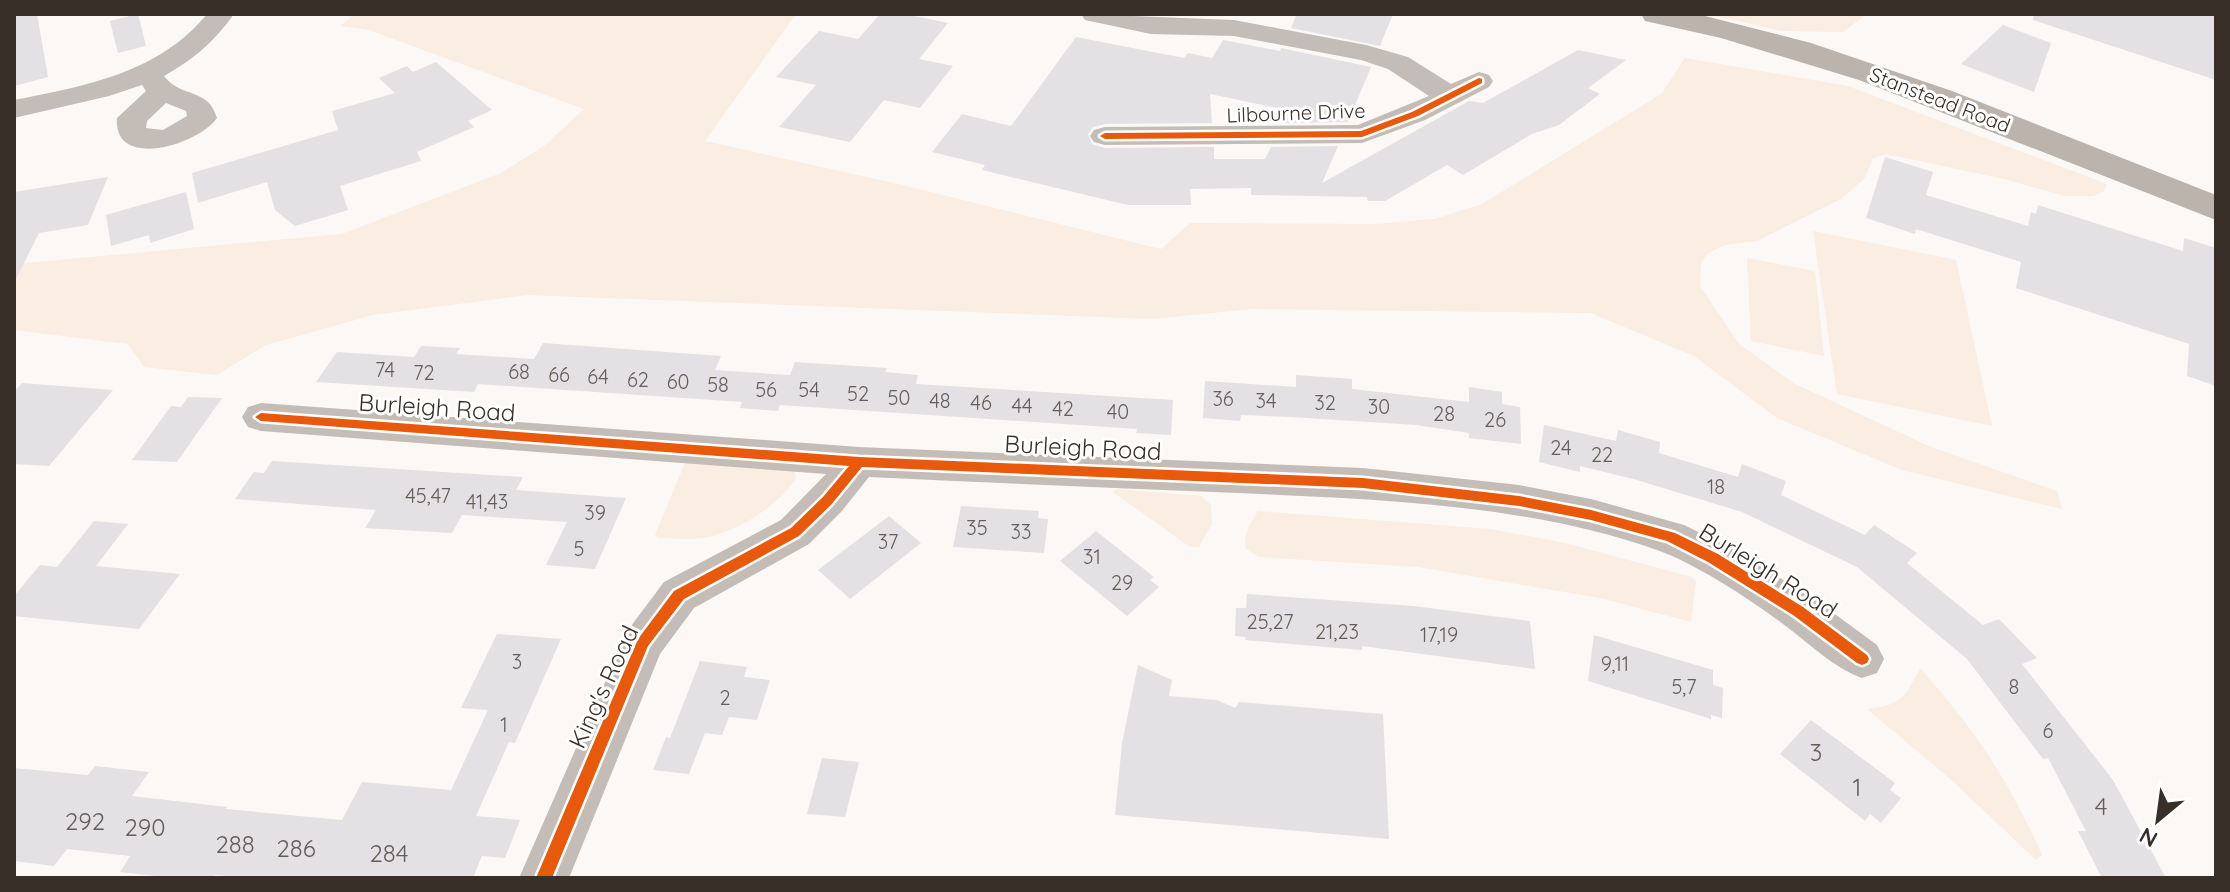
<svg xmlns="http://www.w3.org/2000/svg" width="2230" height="892" font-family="Quicksand,sans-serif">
  <rect width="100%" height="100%" fill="#fbf8f6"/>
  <path fill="#faede2" d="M355 14H796L705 141 894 183 1161 249 1190 223 1376 224 1435 219 1482 204 1661 94 1685 58 1848 86 2107 184 2104 191 2093 196H2064L2008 180 1887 154 1873 158 1865 178 1841 199 1757 241 1725 245 1708 253 1701 263 1700 286 1739 344 1795 384 1931 447 2057 491 2062 509 1902 470 1777 418 1694 356 1591 313 1250 309 1154 319 527 295 373 315 266 345 217 375 144 367 128 344 14 330V264L342 234 501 173 544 146 584 109 369 30 340 26Z
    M1708 14H1867L1843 32 1782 31Z
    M1813 231 1956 260 1992 426 1837 394Z
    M1747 258 1815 271 1824 356 1751 341Z
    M685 463 790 469 795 473 796 478C778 507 735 533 702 538 688 540 672 538 658 538L655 535Z
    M1117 489 1201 496 1211 505 1212 524 1199 547H1190L1113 492Z
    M1258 511 1490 529 1565 543 1692 577 1696 582 1691 622 1600 598 1418 567 1259 557 1246 549C1242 536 1251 522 1258 511Z
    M1920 668C1976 731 2007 778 2042 855L2036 860 1947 776 1867 709C1901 705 1905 698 1920 668Z"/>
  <path fill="#e3e1e4" d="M14 14H37L48 77 14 86Z
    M138 14 146 46 118 53 110 21Z
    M880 14H905L948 23 919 59 953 66 920 108 884 100 850 142 779 127 816 85 776 77 819 31 858 39Z
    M1297 14H1393L1380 46 1291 28Z
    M2034 14H2216V80L2033 20Z
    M2003 25 2051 43 2034 92 1961 64Z
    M1076 37 1184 58 1188 53 1212 58 1223 40 1280 51 1281 48 1371 67 1348 122 1282 123 1287 110 1210 94 1212 123 1105 124 1093 127 1088 134 1092 144 1105 148 1214 147V159H1265L1271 147 1338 146 1322 183 1469 101 1483 103 1578 50 1626 60 1588 88 1600 94 1559 125 1532 134 1463 175 1447 165 1385 201H1368L1367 197 1251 195V188L1190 189 1191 205H1128L982 170 985 165 932 152 962 114 1011 126Z
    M436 62 492 110 468 121 474 127 417 152 421 161 340 186 348 210 295 226 275 210 267 182 198 203 192 173 338 130 332 111 395 93 379 78 407 66 413 72Z
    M1885 157 1933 172 1926 195 2028 226 2031 212 2036 214 2038 205 2183 251 2184 238 2216 248V386L2187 376 2189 344 2016 288 2021 262 1916 229 1915 234 1866 218Z
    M108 177 88 225 39 233 14 283V192Z
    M186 192 194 229 150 243 149 235 111 246 106 215Z
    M543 343 721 356 715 370 790 375 795 362 887 368 885 372 918 375 916 384 1173 400 1171 435 1136 433 1137 429 780 405 778 411 740 408 742 402 478 384 474 392 316 382 337 352 414 357 421 346 460 348 456 354 534 359Z
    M1296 375 1352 379V389L1469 402V387L1502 392V404L1520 407 1521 444 1469 438V433L1416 425 1290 417 1241 415 1240 421 1203 418 1205 381 1296 387Z
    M22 383 113 390 49 466 14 464V392Z
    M188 397 222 398 177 462 132 460 171 406 181 407Z
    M1544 425 1616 441 1618 430 1660 442 1659 453 1738 477 1742 464 1786 481 1781 495 1865 535 1874 525 1917 553 1907 563 1983 625 1999 619 2037 658 2022 664 2113 780 2166 878H2102L2078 831H2086L2048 758 2043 759 1967 659 1857 567 1742 512 1637 480 1580 466V472L1539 462Z
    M272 461 523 477 516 490 626 498 595 569 546 565 567 522 462 515 452 533 365 528 376 510 235 499 254 472 264 473Z
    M961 506 1039 511 1038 518 1048 519 1044 553 953 547Z
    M889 516 921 543 850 599 818 570Z
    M94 521 128 524 96 566 180 574 139 629 14 616V596L40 565 57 567Z
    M1096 531 1154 577 1150 580 1159 587 1127 616 1060 561Z
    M1247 594 1414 606 1530 621 1535 669 1362 646V650L1245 640 1246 637 1235 636 1236 608H1246Z
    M497 634 561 639 515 743 509 742 476 816 520 820 505 858 482 856 473 878H252L215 875 213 878H173L120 872 130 856 67 849 54 866 14 861V768L88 775 95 766 149 772 132 796 227 807 226 809 342 820 362 782 451 790 488 710 461 708Z
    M1594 635 1713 670V685L1723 688 1722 718 1711 715V719L1588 681Z
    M700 661 747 667 744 677 770 680 757 720 729 717 722 735 705 733 689 774 653 770 666 737 670 738Z
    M1138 665 1172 680 1169 696 1217 700 1235 708 1239 702 1383 714 1389 839 1115 815 1122 743Z
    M1811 720 1895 783 1890 790 1901 798 1881 823 1870 814 1865 821 1780 754Z
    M822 758 859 762 845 817 807 814Z"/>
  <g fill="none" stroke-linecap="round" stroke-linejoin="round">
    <path fill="#c4bcb6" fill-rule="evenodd" d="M207 14H234C215 41 193 60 164 76 182 99 208 87 217 118 197 146 113 170 117 118L146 91 142 85 109 96 14 118V100C85 86 159 73 207 14ZM166 103 186 111 187 116 163 130 146 128 147 121Z
      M1081 14 1234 20 1366 45 1408 57 1451 84 1479 72 1489 75 1493 81 1489 87 1425 120 1362 143 1105 145 1094 142 1090 136 1094 130 1105 127 1358 125 1429 96 1388 69 1361 60 1234 36 1151 34 1085 20Z
      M261 403 859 447 1363 468 1519 485 1591 499 1684 525 1727 546 1813 598 1877 645 1884 659 1877 673 1862 678C1834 668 1811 645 1787 627 1754 602 1697 564 1657 550 1527 504 1375 499 1238 493 1115 488 992 483 869 477L841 512 809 544 694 608 660 654 569 878H519L628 630 664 582 781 520 826 474 261 431 248 427 242 417 248 407Z"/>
    <path fill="#bcb3ac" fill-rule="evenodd" d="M1641 14H1697L1811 43 1952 91 2216 195V220L1859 80 1721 38 1645 21Z"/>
    <g stroke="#fff" stroke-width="5">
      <path id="cycleway" d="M1479 78 1482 79V83L1418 116 1362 137 1105 139 1100 136 1105 133 1361 131 1412 112Z
        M261 413 859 457 1363 478 1519 496 1591 510 1675 533 1718 554 1803 607 1867 655 1869 659 1867 663 1862 665 1857 663 1793 615 1708 562 1667 541 1591 520 1519 506 1363 488 862 467 831 505 799 536 684 599 648 646 552 878H536L638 639 674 591 791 528 823 497 849 466 261 421 255 417Z"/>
    </g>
    <use href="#cycleway" fill="#e8590c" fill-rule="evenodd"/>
  </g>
  <g text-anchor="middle" stroke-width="6" stroke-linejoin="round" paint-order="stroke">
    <g font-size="20" fill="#383028" stroke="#fff">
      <text transform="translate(1940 100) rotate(21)" y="7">Stanstead Road</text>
      <text transform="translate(1296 113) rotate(-2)" y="7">Lilbourne Drive</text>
    </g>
    <g font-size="20" fill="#645e59">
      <text x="385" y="377">74</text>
      <text x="519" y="379">68</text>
      <text x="424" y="380">72</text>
      <text x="559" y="382">66</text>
      <text x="598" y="384">64</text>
      <text x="638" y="387">62</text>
      <text x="678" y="389">60</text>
      <text x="718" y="392">58</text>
      <text x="766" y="397">56</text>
      <text x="809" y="397">54</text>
      <text x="858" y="401">52</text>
      <text x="899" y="405">50</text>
      <text x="1223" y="406">36</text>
      <text x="940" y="408">48</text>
      <text x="1266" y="408">34</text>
      <text x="981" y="410">46</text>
      <text x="1325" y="410">32</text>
      <text x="1022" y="413">44</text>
      <text x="1379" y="414">30</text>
      <text x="1063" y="416">42</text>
      <text x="1118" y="419">40</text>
      <text x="1444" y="421">28</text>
      <text x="1495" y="427">26</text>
      <text x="1561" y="455">24</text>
      <text x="1602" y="462">22</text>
      <text x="1716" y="494">18</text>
      <text x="428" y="503">45,47</text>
      <text x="487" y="509">41,43</text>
      <text x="595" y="520">39</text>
      <text x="977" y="535">35</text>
      <text x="1021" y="539">33</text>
      <text x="888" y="549">37</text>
      <text x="579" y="556">5</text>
      <text x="1092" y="564">31</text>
      <text x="1122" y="590">29</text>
      <text x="1270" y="629">25,27</text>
      <text x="1337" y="639">21,23</text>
      <text x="1439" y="642">17,19</text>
      <text x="517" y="669">3</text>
      <text x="1615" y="671">9,11</text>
      <text x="1684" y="694">5,7</text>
      <text x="2014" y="694">8</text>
      <text x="725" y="705">2</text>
      <text x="504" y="732">1</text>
      <text x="2048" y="738">6</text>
    </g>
    <g font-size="24" fill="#383028" stroke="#fff">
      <text transform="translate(437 408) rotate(4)" y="8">Burleigh Road</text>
      <text transform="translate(1083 448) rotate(3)" y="8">Burleigh Road</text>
      <text transform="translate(1768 571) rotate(32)" y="8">Burleigh Road</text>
      <text transform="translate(604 687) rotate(-65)" y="8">King's Road</text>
    </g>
    <g font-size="24" fill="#645e59">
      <text x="1816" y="761">3</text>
      <text x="1857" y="796">1</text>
      <text x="2101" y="815">4</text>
      <text x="85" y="830">292</text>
      <text x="145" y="836">290</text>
      <text x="235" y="853">288</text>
      <text x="296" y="857">286</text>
      <text x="389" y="862">284</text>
    </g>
  </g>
  <rect width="2230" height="892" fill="none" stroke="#383028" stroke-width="32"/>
  <g transform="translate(2158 820) rotate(209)" stroke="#ffffff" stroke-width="6" paint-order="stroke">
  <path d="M0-6L14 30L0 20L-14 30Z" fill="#383028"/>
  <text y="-12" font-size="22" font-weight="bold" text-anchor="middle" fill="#383028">N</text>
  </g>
</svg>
